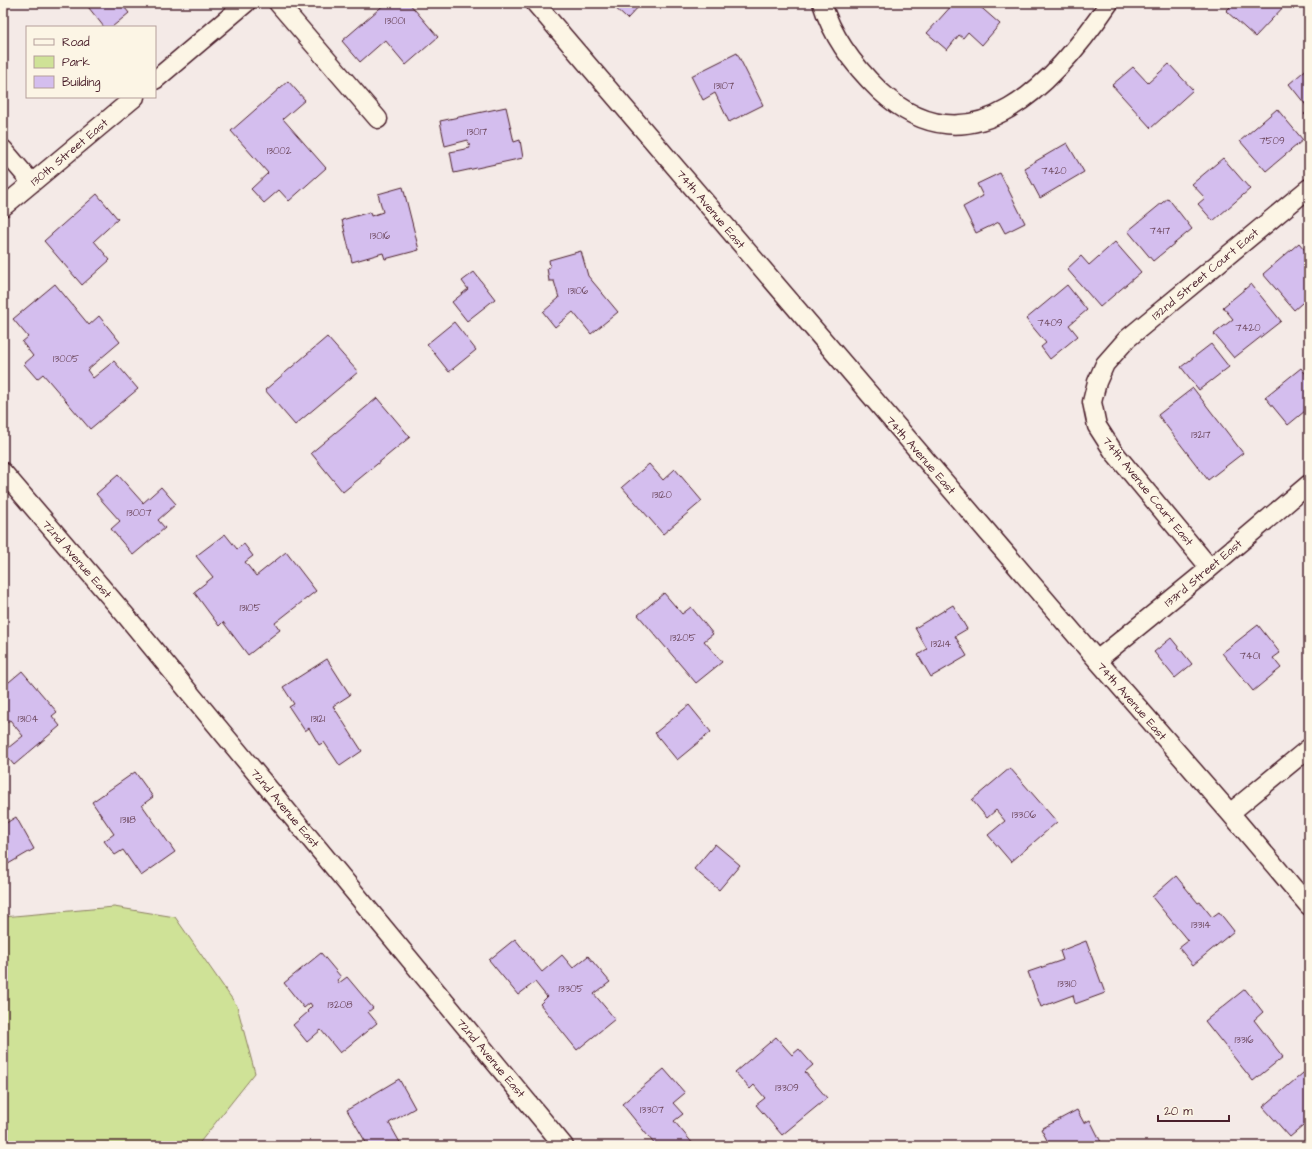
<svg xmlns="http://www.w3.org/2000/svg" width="1312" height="1149" font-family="'Architects Daughter',sans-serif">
  <rect width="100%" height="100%" fill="#f4eae7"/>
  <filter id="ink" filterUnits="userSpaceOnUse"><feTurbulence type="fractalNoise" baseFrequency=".025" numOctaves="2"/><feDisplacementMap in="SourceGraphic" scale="8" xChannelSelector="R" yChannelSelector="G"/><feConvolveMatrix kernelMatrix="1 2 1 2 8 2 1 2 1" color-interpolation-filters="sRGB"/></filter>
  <g filter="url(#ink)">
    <path fill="#cfe297" stroke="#8c8061" d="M114 907 175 917 237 1006 255 1073 197 1146H3V917Z"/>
    <path fill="#d4beee" stroke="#4a1f2b" d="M85 3H121L129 13 112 27H104Z
      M386 3H409L438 37 406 65 385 40 360 62 342 41Z
      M610 3H642L627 19Z
      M954 3H976L1000 24 982 45 968 32 963 38 959 35 947 50 927 33Z
      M1234 3H1287L1255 37 1226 11Z
      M737 53 763 105 729 122 715 93 703 100 691 76Z
      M1169 64 1193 90 1151 128 1112 85 1133 67 1148 83Z
      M1309 67V109L1289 84Z
      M288 81 305 100 283 119 326 168 289 201 279 190 264 203 251 189 268 173 231 131Z
      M506 107 514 142 520 140 523 158 454 173 450 152 470 148 468 140 445 146 440 121Z
      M1277 109 1303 140 1266 171 1240 141Z
      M1309 110V119L1304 114Z
      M1067 143 1084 172 1040 198 1024 168Z
      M1223 158 1250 189 1213 221 1198 204 1205 198 1192 184Z
      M1000 173 1025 223 1005 233 999 222 976 233 963 207 983 196 977 184Z
      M403 187 419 250 385 259 383 253 352 262 342 220 370 212 371 216 383 212 378 194Z
      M97 194 118 219 94 241 110 260 82 285 44 241Z
      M1168 198 1192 229 1153 261 1128 231Z
      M1115 242 1141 272 1100 307 1067 269 1081 256 1089 265Z
      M1299 243 1309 255V297L1294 310 1263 274Z
      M581 251 588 276 618 312 591 334 573 312 555 327 543 312 559 298 554 281H549L547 268 550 267 549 260Z
      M474 272 495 299 467 321 452 302 468 289 462 281Z
      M55 284 89 325 99 316 120 342 87 370 93 378 114 361 138 389 90 429 43 374 37 379 24 364 33 356 22 342 28 337 13 319Z
      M1251 284 1281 321 1234 358 1214 334 1233 319 1223 307Z
      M1067 285 1087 310 1069 325 1078 336 1050 359 1041 347 1046 343 1026 319Z
      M454 322 476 350 449 372 427 344Z
      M327 337 358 372 295 425 265 390Z
      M1211 344 1229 367 1199 390 1181 367Z
      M1301 368 1309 378V416L1305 411 1288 425 1265 397Z
      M1193 388 1243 453 1208 480 1158 415Z
      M377 398 410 437 343 492 311 453Z
      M649 464 663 480 675 469 702 501 663 534 622 487Z
      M118 475 143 503 161 487 176 504 158 520 165 528 133 555 111 529 120 521 96 494Z
      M225 534 237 549 244 544 253 556 245 562 256 576 286 552 316 591 275 623 280 630 248 655 223 622 219 626 194 592 213 577 196 556Z
      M664 593 682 614 691 607 713 634 704 641 722 662 696 683 638 615Z
      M953 605 967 629 955 636 967 656 931 677 918 655 927 649 915 628Z
      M1258 625 1280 653 1273 658 1281 668 1253 691 1222 653Z
      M1171 638 1192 664 1175 678 1154 652Z
      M327 659 350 695 333 706 362 751 340 766 324 742 319 745 309 728 305 731 289 707 294 704 283 687Z
      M22 671 57 712 52 716 60 726 14 765 3 752 23 736 10 720 3 725V711L4 710 3 708V687Z
      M689 705 711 732 677 760 655 733Z
      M1010 768 1057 822 1011 862 988 835 1005 821 996 810 987 818 972 800Z
      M135 772 153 797 142 805 175 852 141 876 123 850 115 855 104 841 114 834 92 802Z
      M16 817 34 849 3 867V825Z
      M715 844 740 865 719 890 694 869Z
      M1176 876 1198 903 1200 902 1212 917 1219 912 1234 931 1193 965 1179 948 1188 941 1152 897Z
      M515 939 542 972 562 955 573 968 588 956 610 982 594 994 615 1019 577 1050 540 1004 547 997 535 982 518 995 489 960Z
      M1086 941 1105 993 1075 1004 1073 995 1041 1007 1028 972 1063 960 1060 951Z
      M321 953 341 977 337 980 339 983 347 977 373 1008 368 1012 377 1023 340 1053 321 1030 307 1042 293 1025 308 1012 307 1011 312 1006 310 1003 304 1008 284 983Z
      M1245 989 1263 1012 1254 1020 1283 1057 1253 1081 1205 1021Z
      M776 1037 792 1055 799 1049 813 1065 805 1072 827 1098 782 1135 756 1105 765 1098 754 1085 750 1089 735 1072Z
      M1309 1068V1121L1290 1137 1263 1107Z
      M664 1069 685 1093 673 1103 683 1114 674 1121 694 1145 692 1146H656L622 1104Z
      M399 1079 415 1108 389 1123 402 1146H368L347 1110Z
      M1077 1110 1084 1123 1090 1120 1102 1144 1103 1143 1105 1146H1041L1048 1142 1041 1129Z"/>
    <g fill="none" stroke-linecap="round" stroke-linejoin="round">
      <g stroke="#4a1f2b" stroke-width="21">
        <path id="minor" d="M278 3 378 119
          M535 3 1097 660 1230 813 1309 906
          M822 3C832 36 855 67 880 91 972 177 1057 80 1109 3
          M155 80 246 3
          M3 149 32 183
          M3 207 135 97
          M3 472 127 617 564 1146
          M1210 568 1113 451 1097 426 1092 402 1097 382 1105 364 1127 339 1309 188
          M1097 660 1210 568 1309 484
          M1230 813 1309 748"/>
      </g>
      <use href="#minor" stroke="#fcf5e5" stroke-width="18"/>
    </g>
  </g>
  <g text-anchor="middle" stroke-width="3.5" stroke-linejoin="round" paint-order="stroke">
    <g font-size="10" fill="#6c475c">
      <text x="395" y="24">13001</text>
      <text x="724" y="89">13107</text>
      <text x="477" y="135">13017</text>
      <text x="1272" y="144">7509</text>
      <text x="279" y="154">13002</text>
      <text x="1054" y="174">7420</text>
      <text x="1160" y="234">7417</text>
      <text x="380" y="239">13016</text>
      <text x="578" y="294">13106</text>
      <text x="1050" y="326">7409</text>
      <text x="1248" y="331">7420</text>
      <text x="66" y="362">13005</text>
      <text x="1201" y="438">13217</text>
      <text x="662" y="498">13120</text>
      <text x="139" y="516">13007</text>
      <text x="250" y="611">13105</text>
      <text x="683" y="641">13205</text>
      <text x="941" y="647">13214</text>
      <text x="1250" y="659">7401</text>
      <text x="28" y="722">13104</text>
      <text x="318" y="722">13121</text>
      <text x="1024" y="818">13306</text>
      <text x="128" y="823">13118</text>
      <text x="1201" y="928">13314</text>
      <text x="1067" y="987">13310</text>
      <text x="571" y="992">13305</text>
      <text x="340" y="1008">13208</text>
      <text x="1244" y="1043">13316</text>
      <text x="787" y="1091">13309</text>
      <text x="652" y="1113">13307</text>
    </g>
    <g font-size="12" fill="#4a1f2b" stroke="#fcf5e5">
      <text transform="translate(69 152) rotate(-40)" y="4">130th Street East</text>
      <text transform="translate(711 209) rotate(50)" y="4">74th Avenue East</text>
      <text transform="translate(1205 274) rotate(-40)" y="4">132nd Street Court East</text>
      <text transform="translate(921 455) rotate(49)" y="4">74th Avenue East</text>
      <text transform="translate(1148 491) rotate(51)" y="4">74th Avenue Court East</text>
      <text transform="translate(77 559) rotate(49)" y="4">72nd Avenue East</text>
      <text transform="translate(1203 573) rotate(-40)" y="4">133rd Street East</text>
      <text transform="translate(1132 701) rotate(49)" y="4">74th Avenue East</text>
      <text transform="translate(285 808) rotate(50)" y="4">72nd Avenue East</text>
      <text transform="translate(491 1058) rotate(50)" y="4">72nd Avenue East</text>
    </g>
  </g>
  <rect width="1312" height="1149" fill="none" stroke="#fcf5e5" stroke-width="16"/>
  <rect x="8" y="8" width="1296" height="1133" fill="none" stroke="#4a1f2b" stroke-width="1.5" filter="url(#ink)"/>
  <rect x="26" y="26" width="130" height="72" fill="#fcf5e5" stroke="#b59f9b"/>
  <rect x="34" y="39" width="20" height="6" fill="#fcf5e5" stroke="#b59f9b"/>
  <text x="62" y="46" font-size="12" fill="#4a1f2b">Road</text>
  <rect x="34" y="56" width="20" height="12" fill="#cfe297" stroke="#b59f9b"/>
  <text x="62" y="66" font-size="12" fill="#4a1f2b">Park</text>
  <rect x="34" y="76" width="20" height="12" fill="#d4beee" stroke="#b59f9b"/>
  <text x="62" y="86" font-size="12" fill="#4a1f2b">Building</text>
  <path d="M1158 1115v6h71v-6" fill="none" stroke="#4a1f2b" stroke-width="2"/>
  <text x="1164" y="1115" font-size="12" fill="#4a1f2b" stroke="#fcf5e5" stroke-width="3" paint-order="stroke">20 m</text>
</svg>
